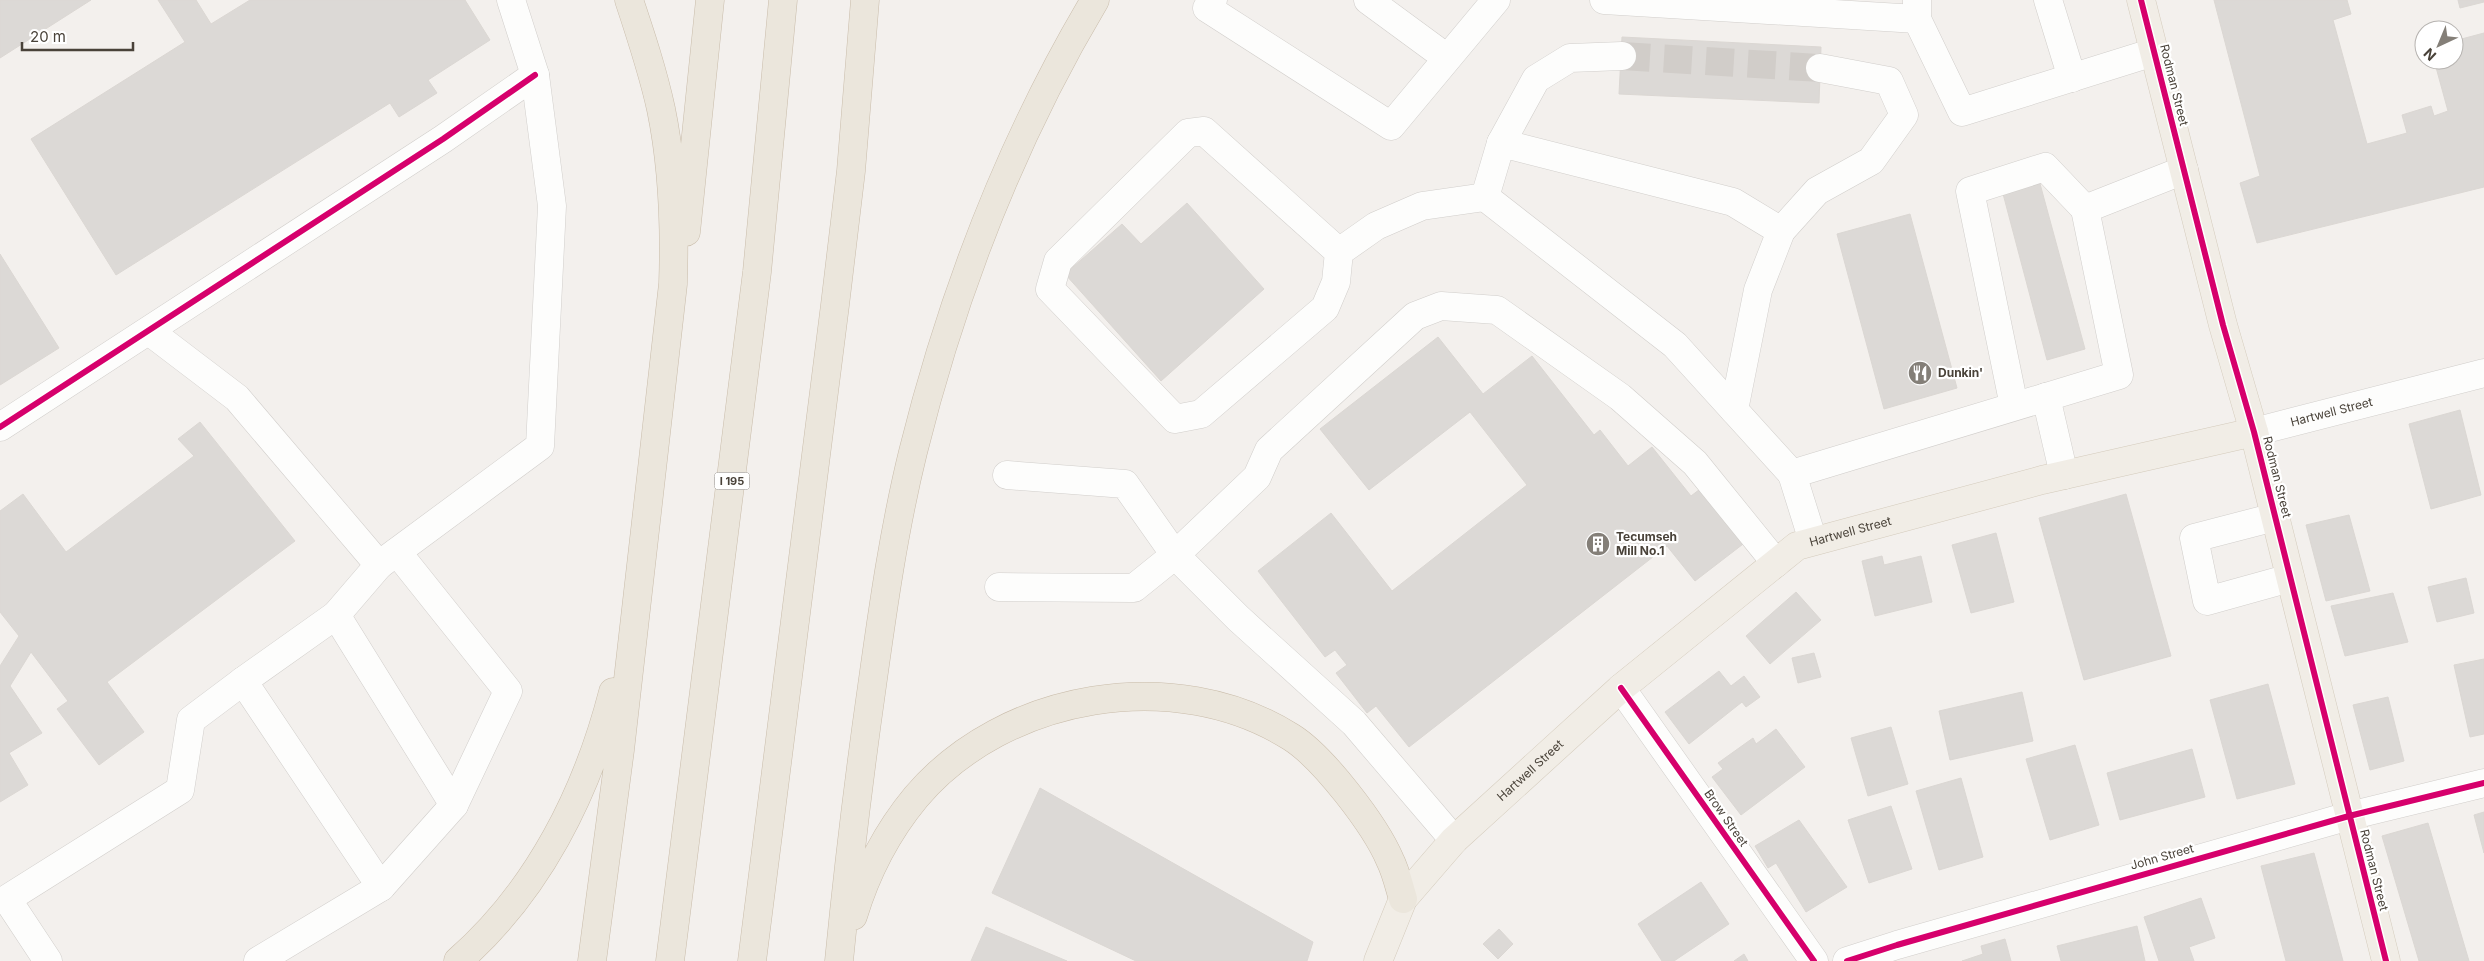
<svg xmlns="http://www.w3.org/2000/svg" width="2484" height="961" font-family="Inter,sans-serif">
  <rect width="100%" height="100%" fill="#f3f0ed"/>
  <path fill="#dcd9d6" stroke="#dbd7d3" d="M0 0H91L0 58Z
    M158 0H196L211 24 250 0H465L490 40 428 80 437 93 399 117 390 103 116 275 31 139 185 42Z
    M2214 0H2347L2351 14 2333 20 2367 144 2407 133 2402 115 2431 106 2434 116 2448 111 2434 60H2454V41L2484 33V187L2257 243 2240 183 2260 176Z
    M2458 0H2484V2L2460 8Z
    M1622 37 1821 47 1819 103 1619 94Z
    M2039 180 2085 349 2047 360 2002 190Z
    M1187 203 1264 289 1161 381 1065 274 1122 224 1141 244Z
    M1910 214 1957 388 1884 409 1837 234Z
    M0 254 59 348 0 385Z
    M1438 337 1483 394 1532 356 1594 435 1600 430 1628 466 1652 447 1691 496 1704 486 1747 541 1695 581 1667 546 1409 747 1376 706 1367 713 1336 673 1347 665 1335 650 1325 657 1258 571 1331 513 1392 591 1527 485 1470 412 1369 490 1320 429Z
    M2460 410 2481 495 2431 509 2409 424Z
    M200 422 295 541 107 682 144 732 99 765 57 709 68 701 31 652 10 686 42 733 9 753 28 785 0 802V666L19 636 0 612V511L23 494 66 552 194 456 178 439Z
    M2126 494 2171 656 2084 680 2039 518Z
    M2349 515 2370 591 2326 601 2306 525Z
    M1996 533 2014 602 1971 613 1952 545Z
    M1882 556 1884 565 1921 556 1932 602 1875 616 1862 561Z
    M2466 578 2474 613 2437 622 2428 587Z
    M1796 592 1821 620 1770 664 1746 636Z
    M2393 593 2408 642 2345 656 2331 606Z
    M1814 653 1821 677 1798 683 1792 658Z
    M2484 659V734L2470 737 2454 665Z
    M1719 671 1731 686 1744 676 1760 697 1746 707 1742 702 1689 744 1665 712Z
    M2268 684 2295 784 2237 799 2210 700Z
    M2022 692 2033 741 1950 760 1939 711Z
    M2388 697 2404 761 2370 770 2353 705Z
    M1891 727 1908 784 1868 796 1851 738Z
    M1776 729 1805 767 1741 815 1712 777 1723 769 1718 763 1753 738 1756 744Z
    M2075 745 2099 825 2050 840 2026 759Z
    M2192 749 2205 797 2120 820 2107 773Z
    M1961 778 1983 857 1939 870 1916 791Z
    M1040 788 1313 942 1307 961H1136L992 893Z
    M1891 806 1912 869 1869 883 1848 820Z
    M2484 812V853L2474 815Z
    M1799 820 1847 887 1806 912 1776 863 1768 868 1755 846Z
    M2428 823 2469 961H2419L2382 836Z
    M2314 853 2343 961H2286L2261 866Z
    M1701 882 1729 924 1674 961H1662L1638 924Z
    M2201 898 2215 938 2189 947 2194 961H2159L2144 917Z
    M2137 926 2145 961H2061L2057 946Z
    M986 927 1067 961H971Z
    M1499 929 1513 944 1498 959 1483 944Z
    M2005 939 2011 961H1962L1983 954 1981 946Z
    M1744 954 1748 961H1734Z"/>
  <g fill="none" stroke-linecap="round" stroke-linejoin="round">
    <path stroke="#d1cdc9" stroke-width="28" stroke-dasharray="28 14" stroke-linecap="butt" d="M1622 56 1820 68"/>
    <g stroke="#d1cecb" stroke-width="29">
      <g id="minor">
        <path d="M1213 0 1207 8 1391 126 1496 0"/>
        <path d="M1368 0 1447 58"/>
        <path d="M1604 0 1917 19"/>
        <path d="M1917 0V19L1962 112 2154 52"/>
        <path d="M2048 0 2072 78"/>
        <path d="M1501 143 1536 79 1570 58 1622 56"/>
        <path d="M1781 231 1733 202 1501 143 1485 197 1675 345 1792 474"/>
        <path d="M1339 252 1336 282 1325 308 1201 414 1175 419 1050 289 1058 261 1188 133 1204 131 1339 252 1376 226 1422 206 1485 197"/>
        <path d="M149 331 237 398 379 565 540 446 552 206 535 75 511 0"/>
        <path d="M2046 397 2064 475"/>
        <path d="M2014 406 1970 191 2045 167 2085 209"/>
        <path d="M1734 410 1758 290 1781 231 1817 191 1871 161 1904 115 1889 81 1820 68"/>
        <path d="M0 427 443 139 535 75"/>
        <path id="s1" d="M2254 432 2484 373"/>
        <path d="M1007 475 1125 484 1175 555 1238 618 1354 723 1454 840"/>
        <path d="M2275 517 2194 538 2207 601 2290 578"/>
        <path d="M1813 541 1792 474 2119 375 2085 209 2184 170"/>
        <path d="M999 587 1134 588 1175 555 1257 477 1269 450 1415 316 1441 306 1497 310 1620 397 1695 463 1776 563"/>
        <path d="M336 615 454 805"/>
        <path d="M243 681 381 887"/>
        <path d="M1621 688 1814 961"/>
        <path d="M48 961 7 899 180 790 191 720 243 681 336 615 379 565"/>
        <path d="M258 961 381 887 454 805 508 691 397 552"/>
        <path d="M1847 961 1897 945 2349 816 2484 783"/>
      </g>
    </g>
    <g stroke="#d4cbbc" stroke-width="29">
      <g id="major">
        <path d="M2141 0 2223 325 2254 432 2386 961"/>
        <path id="s2" d="M1378 961 1403 899 1454 840 1621 688 1797 546 2042 480 2254 432"/>
      </g>
    </g>
    <g stroke="#c9bcaa" stroke-width="29">
      <path id="highway" d="M686 232 710 0
        M853 916C866 873 887 832 916 797 1004 693 1176 664 1291 737 1323 757 1375 825 1390 860 1396 872 1399 886 1403 899
        M458 961C538 891 587 793 613 692
        M592 961 620 750 673 284C675 225 673 167 661 109 653 72 641 36 629 0
        M670 961 757 272 783 0
        M752 961 835 305 851 171 865 0
        M839 961C848 869 859 777 872 686 883 607 894 529 913 452 952 295 1012 139 1095 0"/>
    </g>
    <use href="#minor" stroke="#fdfdfc" stroke-width="28"/>
    <use href="#major" stroke="#f1ede6" stroke-width="28"/>
    <use href="#highway" stroke="#ebe6dc" stroke-width="28"/>
    <g stroke="#fff" stroke-width="9">
      <path id="cycleway" d="M2141 0 2223 325 2254 432 2386 961
        M0 427 443 139 535 75
        M1621 688 1814 961
        M1847 961 1897 945 2349 816 2484 783"/>
    </g>
    <use href="#cycleway" stroke="#d6006c" stroke-width="6"/>
  </g>
  <defs>
    <g id="restaurant-disc" transform="scale(1.25)"><circle r="9.5" fill="#847f78" stroke="#fff"/><path d="M-5-6h1v4h1v-4h1v4h1v-4h1v5L-1.5 .5V6h-2V.5L-5-1ZM5-6V6H3V1.5H1.5Q1.5-4 5-6Z" fill="#fff"/></g>
    <g id="building-disc" transform="scale(1.25)"><circle r="9.5" fill="#847f78" stroke="#fff"/><path d="M-4-6H4V6H1V3H-1V6H-4ZM-2.5-4.3h1.7v1.8h-1.7ZM.8-4.3h1.7v1.8H.8ZM-2.5-1h1.7V.8h-1.7ZM.8-1h1.7V.8H.8Z" fill="#fff"/></g>
  </defs>
  <g fill-rule="evenodd">
    <use href="#restaurant-disc" x="1920" y="373"/>
    <use href="#building-disc" x="1598" y="544"/>
  </g>
  <g text-anchor="middle" stroke-width="4.5" stroke-linejoin="round" paint-order="stroke">
    <rect fill="#fff" stroke="#807b74" stroke-width="1" x="714.5" y="472.5" width="35" height="17" rx="4"/>
    <g font-size="11" font-weight="bold" fill="#494239">
      <text x="732" y="485">I 195</text>
    </g>
    <g font-size="12" fill="#494239" stroke="#fff">
      <text transform="translate(2174 85) rotate(76)" y="4">Rodman Street</text>
      <text dy="4" stroke="none"><textPath href="#s1" startOffset="80">Hartwell Street</textPath></text>
      <text transform="translate(2277 477) rotate(76)" y="4">Rodman Street</text>
      <text dy="4" stroke="none"><textPath href="#s2" startOffset="652">Hartwell Street</textPath></text>
      <text dy="4" stroke="none"><textPath href="#s2" startOffset="248">Hartwell Street</textPath></text>
      <text transform="translate(1726 818) rotate(55)" y="4">Brow Street</text>
      <text transform="translate(2162 857) rotate(-16)" y="4">John Street</text>
      <text transform="translate(2374 870) rotate(76)" y="4">Rodman Street</text>
    </g>
    <g font-size="12" font-weight="bold" fill="#494239" stroke="#fff" text-anchor="start">
      <text x="1938" y="377">Dunkin'</text>
      <text x="1616" y="541">Tecumseh<tspan x="1616" dy="14">Mill No.1</tspan></text>
    </g>
  </g>
  <g transform="translate(2439 45) rotate(224)"><circle r="24" fill="#ffffff" stroke="#b6b3b0"/>
  <path d="M0-4L9 19L0 12L-9 19Z" fill="#847f78"/>
  <text y="-8" font-size="14" font-weight="bold" text-anchor="middle" fill="#494239">N</text>
  </g>
  <path d="M22 42v8h111v-8" fill="none" stroke="#494239" stroke-width="2.5"/>
  <text x="30" y="42" font-size="15" fill="#494239" stroke="#ffffff" stroke-width="4" paint-order="stroke">20 m</text>
</svg>
